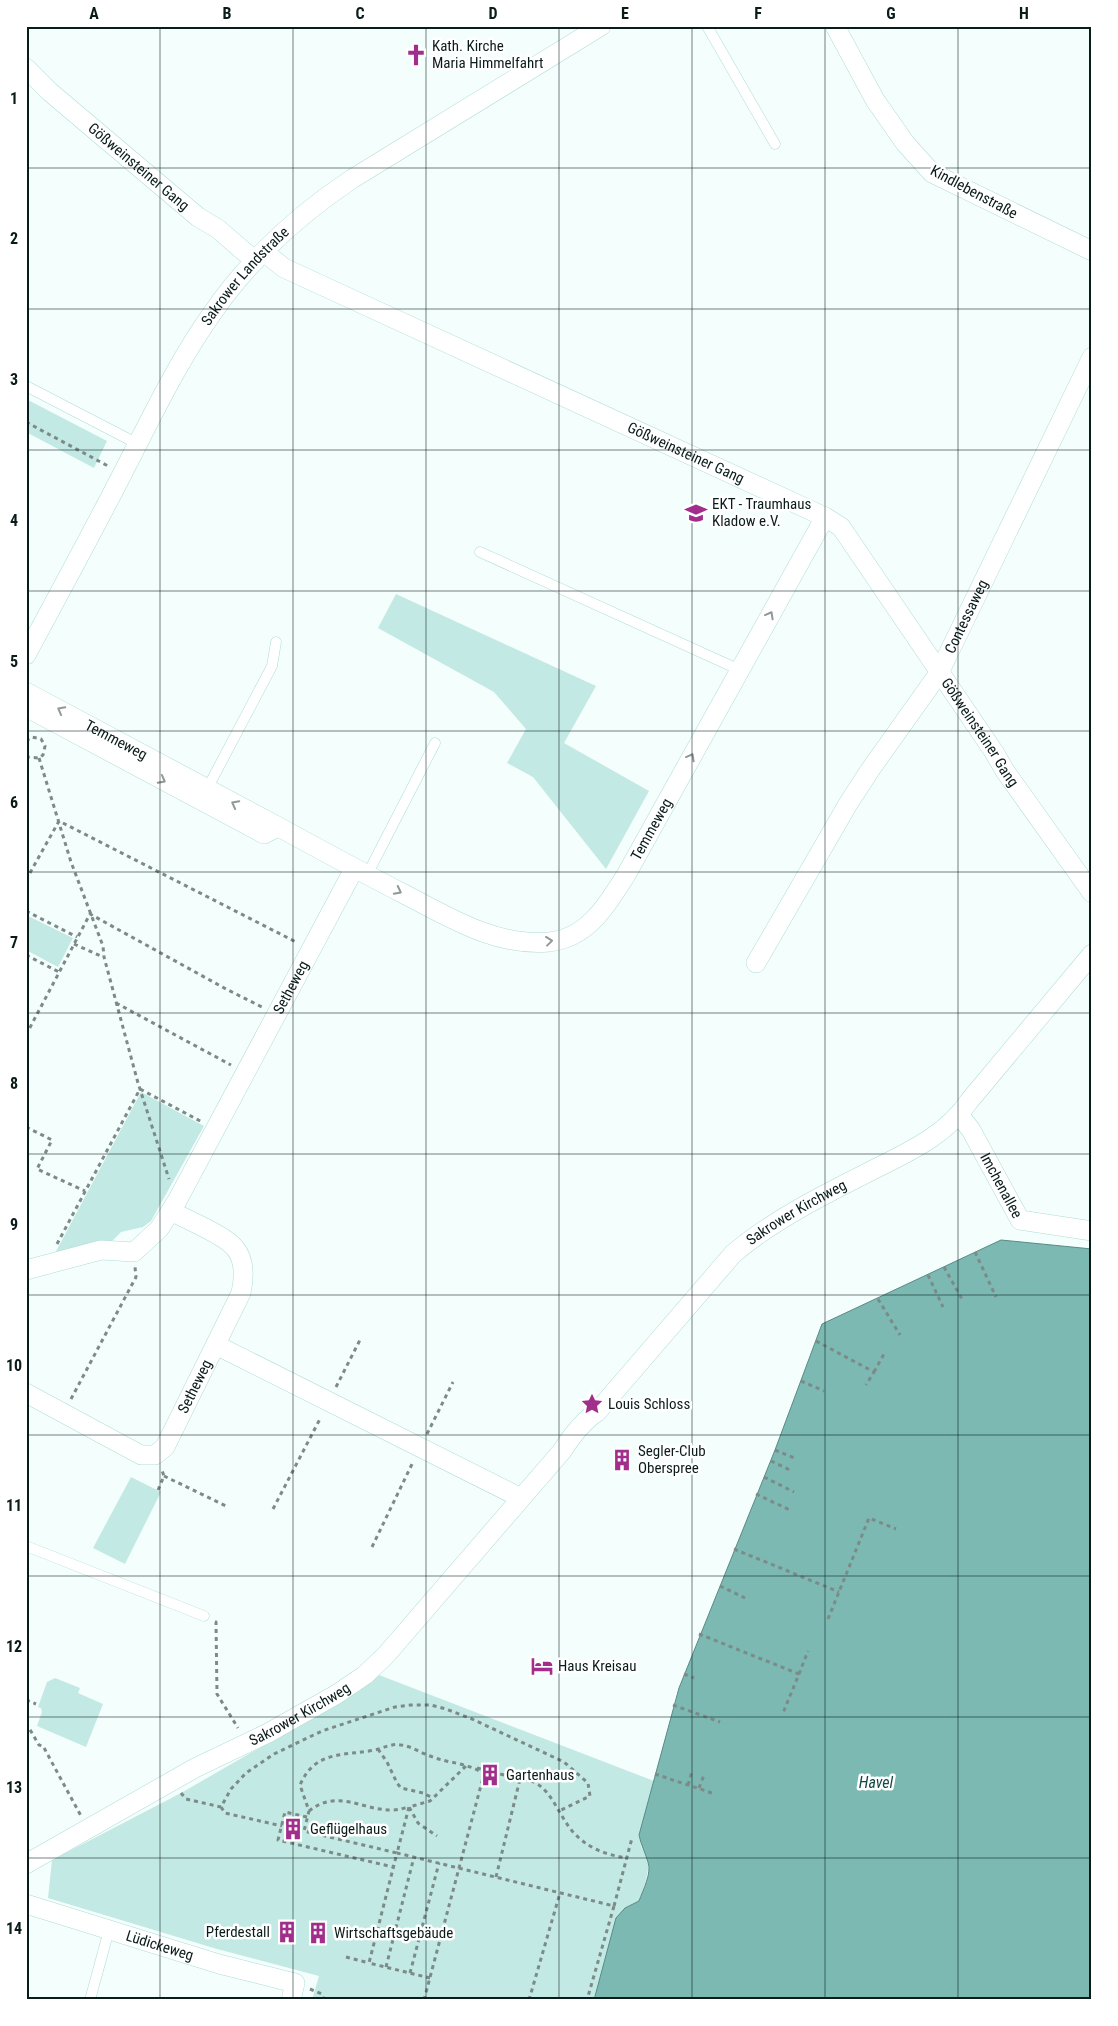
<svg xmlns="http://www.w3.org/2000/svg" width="1118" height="2026" font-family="'Roboto Condensed',sans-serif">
  <rect width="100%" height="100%" fill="#f4fefc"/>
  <path fill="#c3e9e4" d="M26 399 107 441 94 468 26 432Z
    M396 594 596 686 564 743 649 791 606 869 533 777 507 763 526 729 494 692 378 628Z
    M26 915 73 938 58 967 26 950Z
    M141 1092 204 1126 151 1221 143 1227 121 1232 112 1241 53 1257Z
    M131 1477 161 1492 125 1564 93 1548Z
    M379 1675 654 1781 639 1835 641 1846 649 1863 646 1881 639 1901 625 1908 616 1919 594 2000H312L319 1976 217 1949 48 1898 52 1860 181 1793 358 1691Z
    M55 1678 80 1688 78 1693 103 1704 86 1747 37 1726 42 1712 41 1708 38 1707 47 1682Z"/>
  <path fill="#7bb9b2" stroke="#598a84" d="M1001 1240 1092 1249V2000H594L616 1918 625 1908 639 1901C643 1890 652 1873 648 1862 645 1852 641 1845 639 1835L679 1688 775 1450 822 1324Z"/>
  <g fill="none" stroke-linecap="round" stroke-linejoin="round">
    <g stroke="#aeddd7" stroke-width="11">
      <path id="service" d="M707 26 775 144
        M26 386 138 444
        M480 552 740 670
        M206 791 272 666 276 642
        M367 875 435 743
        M26 1546 204 1616
        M90 2000 109 1930"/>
    </g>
    <g stroke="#aeddd7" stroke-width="20">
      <g id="minor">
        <path d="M835 26 875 100 905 143 932 173 1092 251"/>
        <path id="s1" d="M26 68 50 92 198 217 218 229 255 261"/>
        <path id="s2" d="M264 252 284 268 825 517 841 527 994 752 1005 771 1092 893"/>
        <path id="s3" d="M26 655C63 586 101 517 136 447 159 402 182 356 211 315 248 261 298 215 352 179L601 26"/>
        <path id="s4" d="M26 692C110 737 194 781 277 826 319 849 361 872 404 894 449 917 496 947 549 942 588 938 607 905 626 875L825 517"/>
        <path d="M26 707 264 834 278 827"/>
        <path id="s5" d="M756 963 848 804 870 770 939 673 1092 357"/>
        <path id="s6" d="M960 1116 971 1130 1020 1220 1092 1231"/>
        <path id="s7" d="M26 1270 101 1250 134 1252 159 1229 177 1201 354 869"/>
        <path d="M216 1345 521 1498"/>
        <path id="s8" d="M26 1393 141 1455H155L165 1447 241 1293C244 1279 245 1260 235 1248 225 1235 187 1220 171 1211"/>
        <path id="s9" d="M26 1864 195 1768 268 1733 337 1694 365 1675 386 1655 562 1451C571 1437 583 1421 597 1412L733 1254C769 1223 819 1197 861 1176 901 1155 944 1139 970 1100L1092 954"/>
        <path id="s10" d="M26 1904 219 1964 295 1983 291 2000"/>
      </g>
    </g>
    <path stroke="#7c8a88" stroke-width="3" stroke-dasharray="4 4" stroke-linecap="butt" d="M26 422 108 466
      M26 741 32 737 41 739 45 746 43 755 39 758 28 757 26 754
      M39 758 71 862 103 946 104 957 138 1083 169 1179
      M26 880 59 821 296 942
      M26 911 77 937
      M74 944 103 957
      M26 955 59 972
      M116 1003 231 1065
      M26 1035 90 914 226 989 262 1007
      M26 1127 52 1140 37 1169 85 1191
      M57 1244 140 1089 202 1122
      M975 1252 996 1297
      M944 1267 962 1299
      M1091 1271 1092 1267
      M928 1275 943 1307
      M878 1299 900 1335
      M816 1341 874 1372 866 1385
      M874 1372 884 1354
      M801 1381 824 1391
      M336 1387 361 1338
      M71 1399 136 1277 135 1267
      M427 1434 453 1382
      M775 1450 797 1459
      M771 1461 792 1471
      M164 1476 228 1507
      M764 1477 794 1492
      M26 1479H27
      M158 1490 164 1476 161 1468
      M756 1494 792 1511
      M273 1509 321 1417
      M372 1547 413 1462
      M734 1549 839 1592
      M720 1586 745 1598
      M828 1619 869 1518 896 1529
      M215 1622H216L217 1694 238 1728
      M699 1634 799 1674 783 1713
      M684 1674 694 1678
      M799 1674 808 1651
      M26 1700 36 1704
      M673 1705 720 1722
      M26 1723 39 1745 43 1746 81 1816
      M378 1749 387 1762 397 1783 401 1788 423 1793 433 1798
      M477 1768 520 1779
      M655 1774 712 1793
      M688 1785 692 1771
      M699 1788 704 1775
      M181 1793 186 1799 221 1807 231 1789 246 1773 274 1754 322 1731 395 1707 411 1705H431L446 1709 472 1719 564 1762 588 1783 590 1796 559 1811
      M221 1807 225 1813 282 1826
      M309 1811C338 1788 363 1811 393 1810 399 1810 404 1808 409 1807L418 1823 437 1836
      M307 1817 285 1812 278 1840 393 1867
      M496 1877 520 1779C552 1779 557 1819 578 1837 592 1850 608 1855 627 1858
      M614 1906 632 1838
      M346 1957 369 1963
      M386 1967 414 1857
      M410 1973 439 1863
      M430 1978 369 1963 397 1853 614 1906 587 2000
      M310 1989 322 1994 324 2000
      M424 2000 484 1774C467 1762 449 1764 430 1756 421 1753 411 1746 401 1745 392 1743 384 1748 375 1750 344 1756 315 1750 300 1785L309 1811 304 1831 397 1853 409 1807 430 1801 467 1765
      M529 2000 560 1893"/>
    <use href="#service" stroke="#fff" stroke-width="10"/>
    <use href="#minor" stroke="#fff" stroke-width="19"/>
  </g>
  <defs><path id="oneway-chevron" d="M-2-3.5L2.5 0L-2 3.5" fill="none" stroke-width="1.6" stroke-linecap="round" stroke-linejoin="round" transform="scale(1.25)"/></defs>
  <g stroke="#919998">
    <use href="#oneway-chevron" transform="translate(770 615) rotate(-61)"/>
    <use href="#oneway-chevron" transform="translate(61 710) rotate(-152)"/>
    <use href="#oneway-chevron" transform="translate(691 757) rotate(-61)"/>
    <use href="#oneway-chevron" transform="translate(162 780) rotate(28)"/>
    <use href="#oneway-chevron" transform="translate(235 804) rotate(-152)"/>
    <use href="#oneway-chevron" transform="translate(398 891) rotate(27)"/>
    <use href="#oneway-chevron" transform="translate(549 941) rotate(-7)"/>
  </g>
  <path fill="none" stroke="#0a1c1a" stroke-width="1" stroke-opacity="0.55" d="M160 26V2000M293 26V2000M426 26V2000M559 26V2000M692 26V2000M825 26V2000M958 26V2000M26 168H1092M26 309H1092M26 450H1092M26 591H1092M26 731H1092M26 872H1092M26 1013H1092M26 1154H1092M26 1295H1092M26 1435H1092M26 1576H1092M26 1717H1092M26 1858H1092"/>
  <defs>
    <g id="church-bare" transform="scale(1.725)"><path d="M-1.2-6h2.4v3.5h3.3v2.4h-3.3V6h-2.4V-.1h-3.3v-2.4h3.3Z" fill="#a02e8a" stroke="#fff" stroke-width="2.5" paint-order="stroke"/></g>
    <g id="school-bare" transform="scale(1.725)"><path d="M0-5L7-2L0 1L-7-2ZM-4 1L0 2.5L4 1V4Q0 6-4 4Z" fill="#a02e8a" stroke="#fff" stroke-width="2.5" paint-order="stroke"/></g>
    <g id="sight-bare" transform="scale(1.725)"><path d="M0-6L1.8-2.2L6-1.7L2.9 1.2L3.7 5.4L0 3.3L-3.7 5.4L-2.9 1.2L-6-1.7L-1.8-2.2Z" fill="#a02e8a" stroke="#fff" stroke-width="2.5" paint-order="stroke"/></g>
    <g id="building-bare" transform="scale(1.725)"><path d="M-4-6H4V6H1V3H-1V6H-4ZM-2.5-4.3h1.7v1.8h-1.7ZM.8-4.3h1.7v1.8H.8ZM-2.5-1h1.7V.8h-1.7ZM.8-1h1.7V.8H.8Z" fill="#a02e8a" stroke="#fff" stroke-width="2.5" paint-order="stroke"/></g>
    <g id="hotel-bare" transform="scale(1.725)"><path d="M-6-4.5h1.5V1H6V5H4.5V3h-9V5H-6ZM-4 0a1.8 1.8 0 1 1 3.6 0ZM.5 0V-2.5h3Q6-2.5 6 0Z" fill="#a02e8a" stroke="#fff" stroke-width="2.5" paint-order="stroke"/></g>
  </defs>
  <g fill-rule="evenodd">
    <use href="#church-bare" x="416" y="55"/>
    <use href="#school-bare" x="696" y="513"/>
    <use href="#sight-bare" x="592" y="1404"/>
    <use href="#building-bare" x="622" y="1460"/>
    <use href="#hotel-bare" x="542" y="1666"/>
    <use href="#building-bare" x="490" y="1775"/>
    <use href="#building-bare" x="293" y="1829"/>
    <use href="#building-bare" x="287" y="1932"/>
    <use href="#building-bare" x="318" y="1933"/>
  </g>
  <g text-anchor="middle" stroke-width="5" stroke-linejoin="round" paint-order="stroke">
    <g font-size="15" fill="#0a1c1a" stroke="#fff" text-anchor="start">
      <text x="432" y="51">Kath. Kirche<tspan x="432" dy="17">Maria Himmelfahrt</tspan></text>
      <text x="712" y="509">EKT - Traumhaus<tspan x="712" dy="17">Kladow e.V.</tspan></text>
      <text x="608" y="1409">Louis Schloss</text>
      <text x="638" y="1456">Segler-Club<tspan x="638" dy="17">Oberspree</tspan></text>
      <text x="558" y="1671">Haus Kreisau</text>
      <text x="506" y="1780">Gartenhaus</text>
      <text x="310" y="1834">Geflügelhaus</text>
      <text x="270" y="1937" text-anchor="end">Pferdestall</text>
      <text x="334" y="1938">Wirtschaftsgebäude</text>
    </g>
    <g font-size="15" fill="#0a1c1a" stroke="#fff">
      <text dy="5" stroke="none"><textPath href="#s1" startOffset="150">Gößweinsteiner Gang</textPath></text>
      <text transform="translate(974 192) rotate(28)" y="5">Kindlebenstraße</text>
      <text dy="5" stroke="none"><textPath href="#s3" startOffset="439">Sakrower Landstraße</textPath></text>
      <text dy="5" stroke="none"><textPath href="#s2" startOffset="468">Gößweinsteiner Gang</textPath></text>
      <text dy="5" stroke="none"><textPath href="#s5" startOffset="406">Contessaweg</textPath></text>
      <text dy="5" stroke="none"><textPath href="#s2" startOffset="888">Gößweinsteiner Gang</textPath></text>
      <text dy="5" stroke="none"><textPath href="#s4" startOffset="102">Temmeweg</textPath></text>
      <text dy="5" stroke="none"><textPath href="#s4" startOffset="742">Temmeweg</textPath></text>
      <text dy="5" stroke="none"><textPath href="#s7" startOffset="420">Setheweg</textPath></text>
      <text dy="5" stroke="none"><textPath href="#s6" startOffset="81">Imchenallee</textPath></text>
      <text dy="5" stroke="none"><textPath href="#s9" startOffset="1024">Sakrower Kirchweg</textPath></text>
      <text dy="5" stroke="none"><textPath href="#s8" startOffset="225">Setheweg</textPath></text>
      <text dy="5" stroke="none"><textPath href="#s9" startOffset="312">Sakrower Kirchweg</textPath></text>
      <text dy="5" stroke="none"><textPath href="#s10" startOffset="140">Lüdickeweg</textPath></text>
    </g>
    <g font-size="16" font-style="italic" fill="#114a45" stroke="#fff">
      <text x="876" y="1788">Havel</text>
    </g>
  </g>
  <rect width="1118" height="2026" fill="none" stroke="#ffffff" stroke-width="55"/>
  <rect x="28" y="28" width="1062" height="1970" fill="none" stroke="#0a1c1a" stroke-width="2"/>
  <g font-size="16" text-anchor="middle" font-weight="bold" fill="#0a1c1a">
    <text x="94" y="19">A</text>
    <text x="227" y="19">B</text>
    <text x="360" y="19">C</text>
    <text x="493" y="19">D</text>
    <text x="625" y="19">E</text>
    <text x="758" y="19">F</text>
    <text x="891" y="19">G</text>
    <text x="1024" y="19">H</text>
    <text x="14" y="104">1</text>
    <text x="14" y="244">2</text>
    <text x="14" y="385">3</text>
    <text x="14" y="526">4</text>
    <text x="14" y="667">5</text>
    <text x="14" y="808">6</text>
    <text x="14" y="948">7</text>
    <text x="14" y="1089">8</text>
    <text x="14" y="1230">9</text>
    <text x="14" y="1371">10</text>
    <text x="14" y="1511">11</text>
    <text x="14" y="1652">12</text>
    <text x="14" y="1793">13</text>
    <text x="14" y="1934">14</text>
  </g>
</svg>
